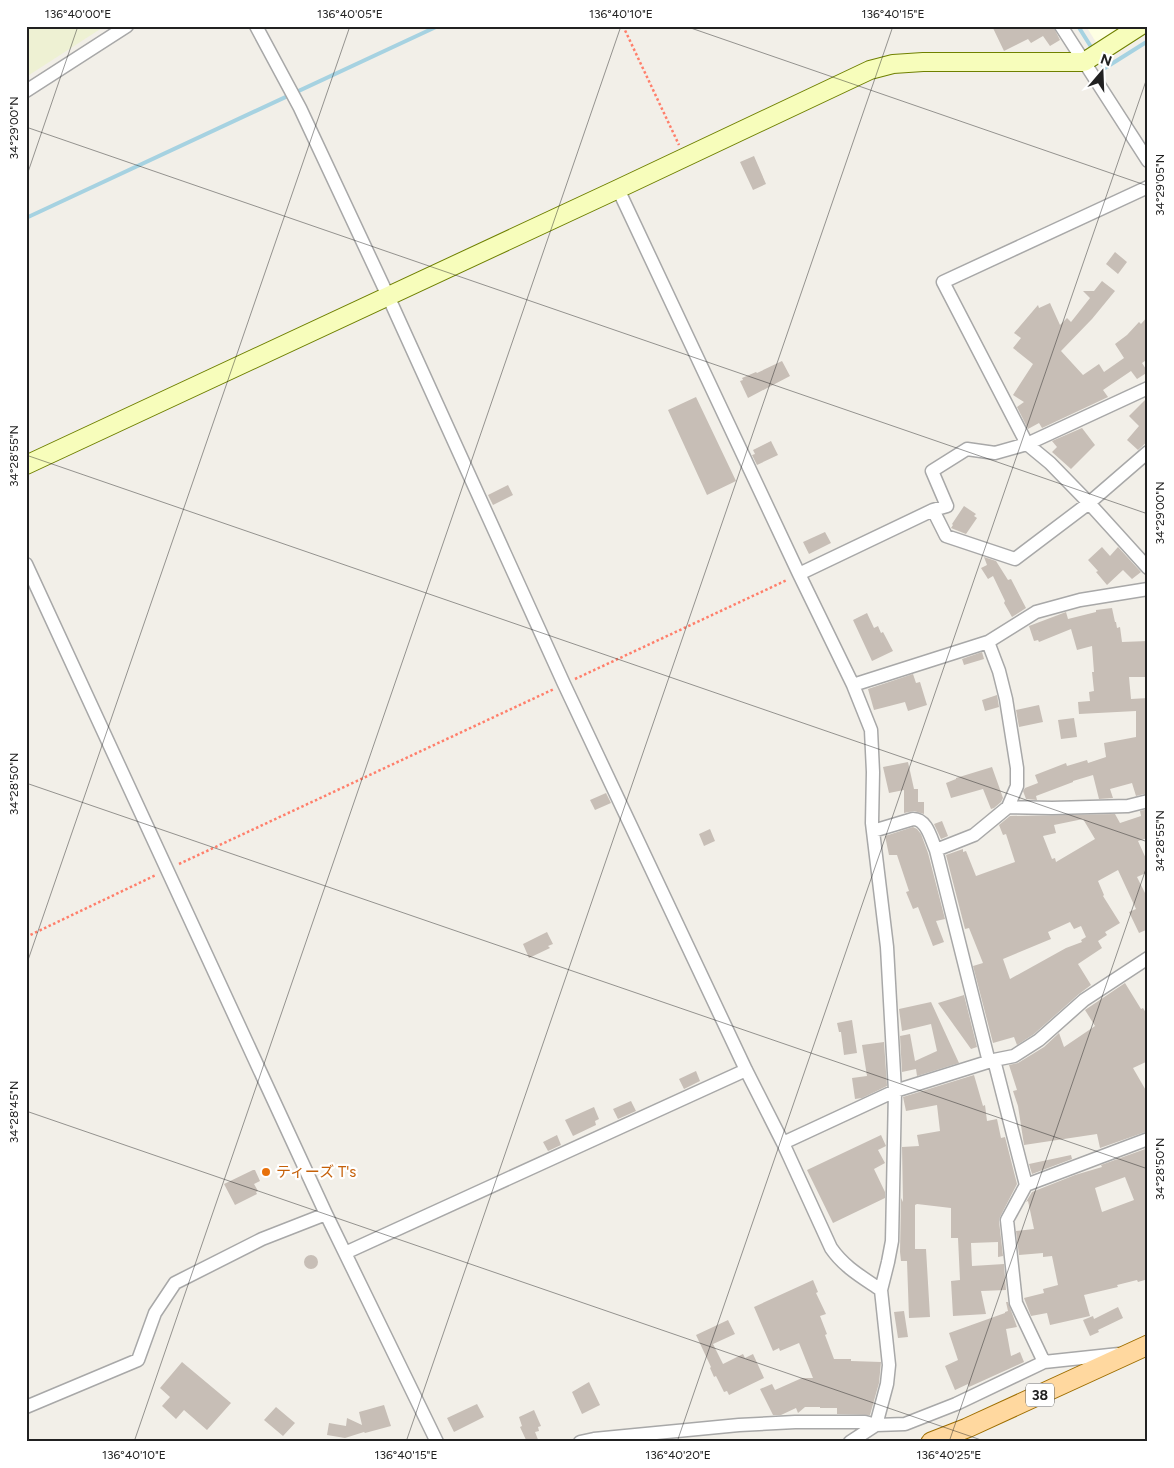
<svg xmlns="http://www.w3.org/2000/svg" width="1174" height="1468" font-family="Figtree,'Noto Sans JP',sans-serif">
  <rect width="100%" height="100%" fill="#f2efe8"/>
  <path fill="#feffe3" d="M1086 26H1125L1097 44Z"/>
  <path fill="#eef1d3" d="M26 26H105L26 77Z"/>
  <g fill="none" stroke-linecap="round" stroke-linejoin="round">
    <path stroke="#a6d2e1" stroke-width="4" d="M1078 26 1093 50
      M1098 58 1105 68 1148 41
      M26 218 438 26"/>
  </g>
  <path fill="#c7beb6" fill-rule="evenodd" d="M992 26H1053L1060 40 1050 46 1043 36 1031 43 1028 39 1004 51Z
    M754 156 766 184 753 190 740 162Z
    M1115 252 1127 262 1118 274 1106 264Z
    M1102 281 1115 291 1092 319 1061 351 1083 375 1099 364 1104 372 1124 358 1115 344 1127 335 1139 322 1141 324 1148 316V359L1142 363 1148 372 1137 379 1131 371 1103 390 1108 397 1042 428 1039 423 1028 429 1017 407 1024 402 1013 395 1033 364 1013 348 1021 338 1014 333 1038 305 1039 308 1050 303 1060 325 1067 318 1071 322 1090 298 1083 291H1094Z
    M782 361 790 376 748 398 740 381 743 380 742 378 756 372 757 373Z
    M696 397 736 481 707 495 668 410Z
    M1148 397V441L1138 450 1127 440 1139 426 1129 416Z
    M1082 428 1095 445 1071 469 1052 452 1057 447 1052 441Z
    M771 441 778 455 757 465 752 455 755 454 753 450Z
    M508 485 513 495 493 505 488 495Z
    M964 506 976 514 974 516 977 518 966 534 951 528 953 525 952 524Z
    M825 532 831 543 809 554 803 542Z
    M1102 547 1110 556 1118 547 1141 572 1132 579 1123 570 1107 585 1096 572 1098 571 1088 560Z
    M984 557 996 561 1008 580 1011 579 1026 608 1012 617 1004 603 1005 601 993 576 988 579 981 568 987 565Z
    M1112 608 1115 622H1116L1117 628 1120 627 1122 642 1148 641V677H1129L1131 699 1148 698V793L1136 796 1132 783 1110 789 1113 798 1099 799 1093 775 1073 781V782L1036 796 1037 800 1026 799 1023 791 1025 788 1038 783 1035 775 1066 763 1067 766 1087 760 1088 763 1106 757 1104 743 1136 737V711L1079 714 1078 702 1090 701 1089 692 1094 691 1092 672H1094L1092 646 1077 650 1071 629 1039 642 1038 640 1034 641 1029 626 1066 612 1068 619 1096 612V610Z
    M867 613 874 628 878 626 881 633 883 632 893 651 872 661 853 620Z
    M982 652 984 659 964 665 962 659Z
    M913 674 916 683 920 682 927 705 908 711 905 702 874 710 868 689Z
    M997 695 999 707 985 711 982 700Z
    M1039 705 1043 722 1019 727 1016 710Z
    M1074 718 1077 737 1061 739 1058 720Z
    M908 762 914 789H918V802H924V814L914 811 904 813V790L889 793 883 767Z
    M992 767 1003 798 1001 802 994 808 991 809 983 789 951 798 946 783 956 779V778Z
    M606 793 611 803 595 810 590 800Z
    M1148 809V838L1138 841 1148 863V872L1137 877 1148 899V933L1146 930 1139 933 1129 912 1136 909 1118 870 1098 881 1104 895 1103 896 1120 923 1105 932 1107 935 1098 941 1102 948 1078 964 1091 985 1079 994 1034 1034 1017 1045 1014 1037 993 1043 973 966 983 963 969 928 965 929 946 855 963 849V852L966 851 976 876 1015 862 1006 834 1003 835 999 825 1010 816 1115 814 1120 823 1141 816 1140 811ZM1083 819 1095 839 1056 862 1055 858 1052 859 1043 836 1056 833 1054 825ZM1070 922 1074 929 1081 926 1086 937 1081 940 1082 942 1066 948 1010 979 1003 959 1051 939 1048 932Z
    M942 821 948 836 941 839 934 824Z
    M913 827 917 829 921 834 928 853 945 919 936 921 944 942 933 946 918 907 913 909 906 892 909 891 897 855H889L885 836Z
    M710 829 715 841 704 846 699 834Z
    M547 932 553 944 548 946 550 948 529 958 523 944Z
    M1125 983 1141 1009 1143 1008 1148 1016V1061L1133 1068 1148 1094V1131L1100 1148 1097 1134 1024 1145 1018 1106 1013 1091 1017 1090 1009 1065 1018 1063 1044 1047 1059 1033 1064 1047 1095 1026 1085 1010Z
    M964 995 977 1047 971 1049 938 1003Z
    M931 1002 959 1063 917 1076 916 1069 902 1072 900 1036 910 1034 915 1061 937 1051 931 1024 902 1031 899 1009Z
    M852 1020 857 1053 844 1055 841 1032H839L837 1023Z
    M884 1042 887 1086 862 1098 855 1099 852 1078 867 1076 862 1045Z
    M696 1071 700 1081 684 1089 679 1079Z
    M974 1075 983 1106 985 1105 987 1121 997 1119 1001 1138 1005 1137 1017 1184 1000 1217 999 1221 1003 1256 998 1257V1242L971 1243 972 1266 1004 1264 1006 1290 981 1291 986 1314 953 1316 951 1281 960 1280 958 1238H951V1208L917 1204 915 1205V1249H926L930 1317 909 1318 907 1261H901L900 1252 901 1198 903 1202 902 1147 919 1146 917 1135 940 1131 937 1105 906 1111 903 1097Z
    M631 1101 636 1111 618 1119 613 1109Z
    M594 1107 599 1119 595 1121 596 1125 573 1136 565 1120Z
    M557 1135 561 1145 548 1151 543 1142Z
    M881 1135 886 1146 878 1150 885 1163 874 1169 885 1192V1198L833 1223 807 1170Z
    M1148 1148V1213L1145 1214 1148 1229V1279L1138 1282 1137 1280 1117 1285 1118 1287 1084 1295 1090 1316 1050 1325 1047 1313 1031 1316 1024 1298 1044 1293 1043 1289 1058 1285 1052 1256 1043 1257V1253L1019 1255 1016 1231 1034 1229 1028 1201 1026 1202 1032 1192 1075 1175 1102 1167 1101 1165ZM1125 1177 1134 1200 1102 1212 1095 1188Z
    M1071 1155 1072 1159 1032 1174 1029 1164Z
    M253 1170H255L260 1181 254 1184 258 1191 256 1192 257 1194 235 1205 224 1184Z
    M304 1262a7 7 0 1 1 14 0a7 7 0 1 1-14 0Z
    M813 1280 818 1292 816 1293 826 1314 820 1316 827 1334 825 1335 834 1359H851V1361L881 1362 879 1383 870 1415 837 1414V1408H820V1407H805L798 1413 796 1408 781 1415H773L760 1389 772 1384 775 1390 802 1378H813L799 1343 780 1351 779 1348 773 1351 754 1307Z
    M1006 1302H1008L1017 1327 1006 1329 1011 1356 1020 1352 1024 1362 969 1387 968 1384 955 1390 945 1366 958 1360 949 1333 1005 1313V1312L1008 1311Z
    M1118 1307 1123 1318 1098 1330 1099 1332 1090 1336 1083 1320 1093 1316 1094 1319Z
    M904 1311 908 1337 898 1338 894 1312Z
    M728 1320 735 1334 713 1344 723 1364 743 1354 745 1358 753 1354 764 1378 729 1395 727 1391 724 1392 716 1376 714 1377 710 1368 711 1367 696 1335Z
    M182 1362 231 1403 207 1430 184 1410 176 1419 162 1406 170 1397 160 1388Z
    M589 1382 600 1405 582 1414 572 1392Z
    M477 1404 484 1417 454 1432 447 1418Z
    M384 1405 391 1426 365 1433 364 1432 345 1438 327 1435 329 1423 346 1426 347 1418 362 1425 359 1412Z
    M276 1407 295 1423 283 1436 264 1420Z
    M534 1410 541 1426 538 1427 539 1431 535 1432 539 1442H527L520 1427 522 1426 519 1417Z"/>
  <g fill="none" stroke-linecap="round" stroke-linejoin="round">
    <g stroke="#a8a8a8" stroke-width="15">
      <path id="street" d="M256 26 300 108 388 296 564 684 746 1070 783 1143 831 1248C844 1267 862 1277 881 1290
        M1061 26 1148 161
        M26 91 127 26
        M1148 187 943 282 1027 444 1050 463 1089 503 1148 568
        M618 189 799 574 853 685 871 730 873 772 872 823 887 947 895 1091 892 1241 888 1262 881 1290 889 1365 887 1384 876 1425 850 1442
        M933 510 946 536 1015 559 1089 503 1148 452
        M26 564 326 1214 437 1442
        M799 574 933 510 947 506 932 471 967 449 995 453 1027 444 1148 388
        M988 642 999 671 1006 699 1017 768V786L1008 807 974 835 936 850 989 1062
        M853 685 988 642 1036 612 1080 600 1148 589
        M1008 807 1052 808 1128 806 1148 801
        M873 831 913 819C927 819 931 839 936 850
        M994 1060 1026 1185 1007 1220 1016 1303 1044 1362
        M783 1143 895 1091 994 1060 1014 1056 1039 1040 1084 1000 1148 958
        M1026 1185 1148 1139
        M345 1253 746 1070
        M26 1407 138 1360 155 1313 175 1283 262 1239 326 1214
        M580 1442 594 1439 739 1425 795 1422H865L876 1425 905 1424 956 1404 1044 1362 1119 1354"/>
    </g>
    <g stroke="#6f8000" stroke-width="20">
      <path id="secondary" d="M26 465 618 189 870 70 893 64 923 62H1084L1140 26"/>
    </g>
    <g stroke="#9e6e00" stroke-width="21">
      <path id="primary" d="M931 1442 967 1428 1148 1345"/>
    </g>
    <path stroke="#ff7f6b" stroke-width="2.5" stroke-dasharray="2.5 2.5" stroke-linecap="butt" d="M623 26 679 145
      M575 679 787 580
      M179 864 554 689
      M26 937 156 875"/>
    <use href="#street" stroke="#fff" stroke-width="12"/>
    <use href="#secondary" stroke="#f7fdbb" stroke-width="18"/>
    <use href="#primary" stroke="#ffd89f" stroke-width="19"/>
  </g>
  <path fill="none" stroke="#212121" stroke-width="1" stroke-opacity="0.45" d="M685 26 1148 186M26 127 1148 514M26 178 78 26M26 455 1148 842M26 783 1148 1169M26 966 350 26M26 1111 987 1442M26 1439 34 1442M134 1442 621 26M406 1442 893 26M677 1442 1148 75M949 1442 1148 863"/>
  <circle fill="#e8710a" stroke="#fff" stroke-width="2" cx="266" cy="1172" r="5"/>
  <g text-anchor="middle" stroke-width="4.5" stroke-linejoin="round" paint-order="stroke">
    <rect fill="#fff" stroke="#646464" stroke-width="1" x="1026" y="1383.5" width="28" height="23" rx="4"/>
    <g font-size="14" font-weight="bold" fill="#212121">
      <text x="1040" y="1400">38</text>
    </g>
    <g font-size="15" fill="#c56008" stroke="#fff" text-anchor="start">
      <text x="276" y="1177">ティーズ T's</text>
    </g>
  </g>
  <rect width="1174" height="1468" fill="none" stroke="#ffffff" stroke-width="55"/>
  <g transform="translate(1102 72) rotate(19)" stroke="#ffffff" stroke-width="4" paint-order="stroke">
  <path d="M0-4L9 19L0 12L-9 19Z" fill="#212121"/>
  <text y="-8" font-size="14" font-weight="bold" text-anchor="middle" fill="#212121">N</text>
  </g>
  <rect x="28" y="28" width="1118" height="1412" fill="none" stroke="#212121" stroke-width="2"/>
  <g font-size="12" text-anchor="middle" fill="#212121">
    <text x="78" y="18">136°40'00"E</text>
    <text x="350" y="18">136°40'05"E</text>
    <text x="621" y="18">136°40'10"E</text>
    <text x="893" y="18">136°40'15"E</text>
    <text transform="translate(14 128) rotate(-90)" y="4">34°29'00"N</text>
    <text transform="translate(1160 185) rotate(-90)" y="4">34°29'05"N</text>
    <text transform="translate(14 456) rotate(-90)" y="4">34°28'55"N</text>
    <text transform="translate(1160 513) rotate(-90)" y="4">34°29'00"N</text>
    <text transform="translate(14 784) rotate(-90)" y="4">34°28'50"N</text>
    <text transform="translate(1160 841) rotate(-90)" y="4">34°28'55"N</text>
    <text transform="translate(14 1112) rotate(-90)" y="4">34°28'45"N</text>
    <text transform="translate(1160 1169) rotate(-90)" y="4">34°28'50"N</text>
    <text x="134" y="1459">136°40'10"E</text>
    <text x="406" y="1459">136°40'15"E</text>
    <text x="678" y="1459">136°40'20"E</text>
    <text x="949" y="1459">136°40'25"E</text>
  </g>
</svg>
